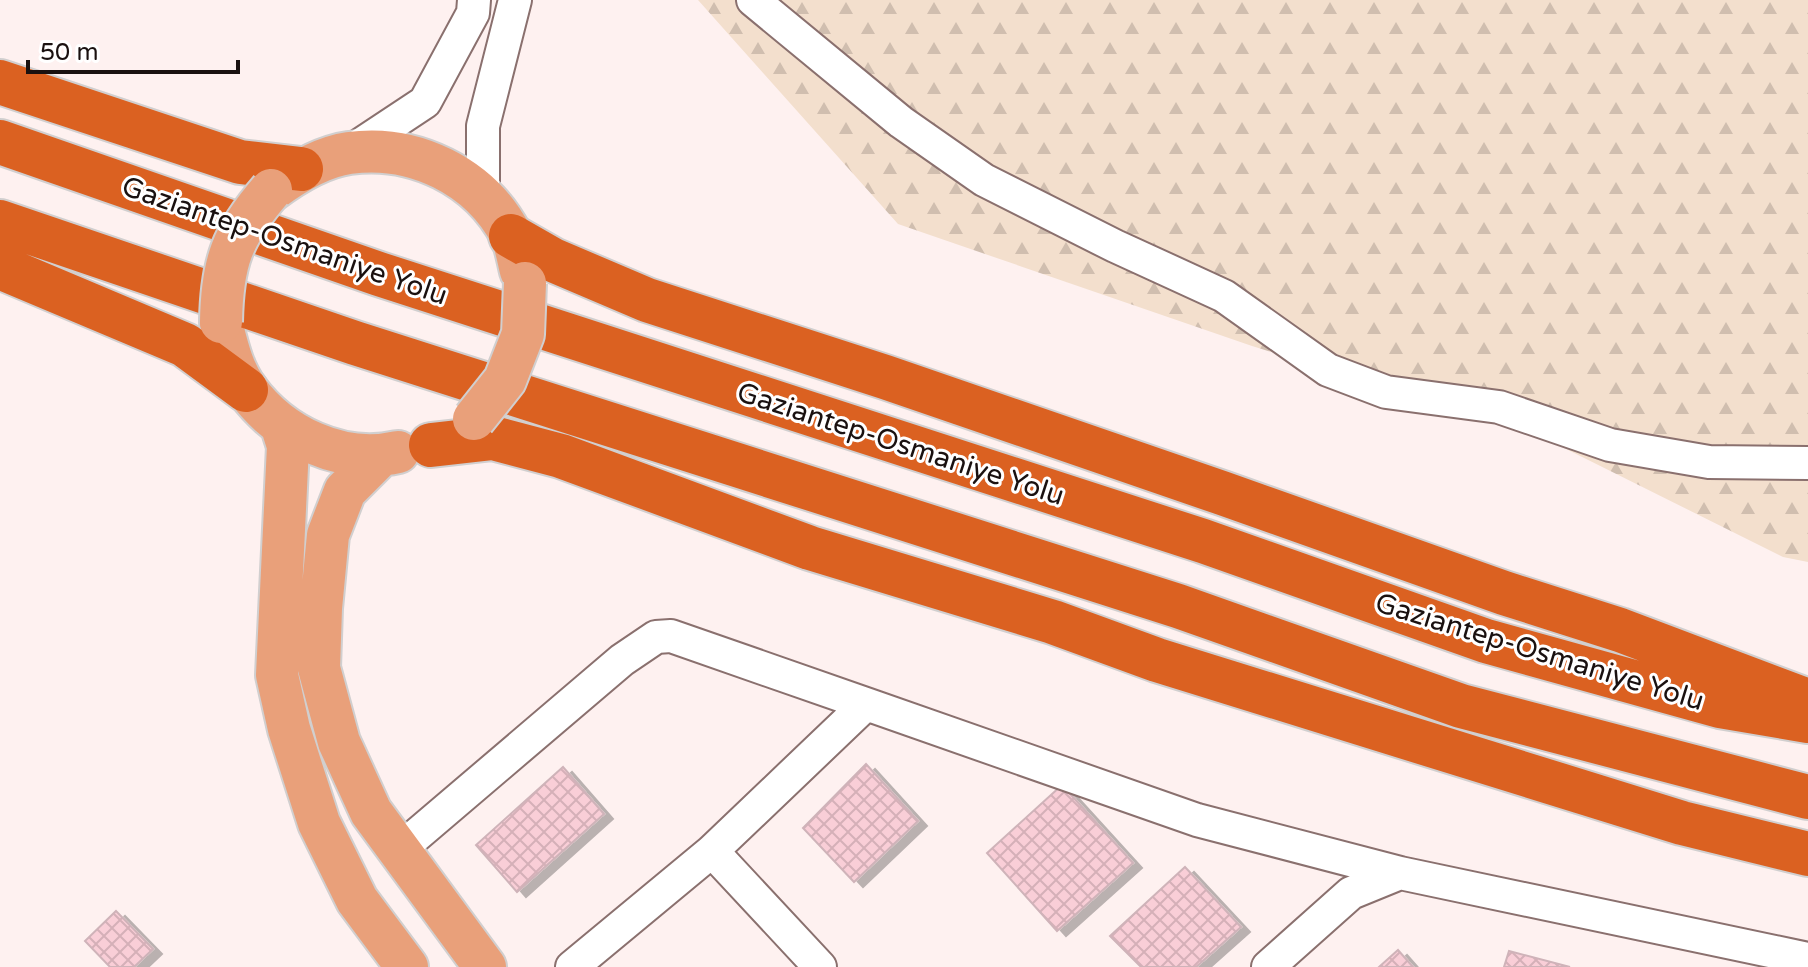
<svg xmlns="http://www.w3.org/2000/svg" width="1808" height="967" font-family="'Varela Round',sans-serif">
  <defs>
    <pattern id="forest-firs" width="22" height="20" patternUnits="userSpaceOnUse" patternTransform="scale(2)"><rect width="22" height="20" fill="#f3dfcd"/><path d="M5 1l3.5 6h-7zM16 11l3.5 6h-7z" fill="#d0beaf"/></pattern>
    <pattern id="building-cross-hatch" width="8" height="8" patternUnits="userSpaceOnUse" patternTransform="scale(2)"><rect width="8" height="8" fill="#f9ced7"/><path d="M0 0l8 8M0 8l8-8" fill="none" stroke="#d5b0b8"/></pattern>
    <filter id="shadow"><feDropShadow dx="9" dy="5" stdDeviation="0" flood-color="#0004"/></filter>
  </defs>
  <rect width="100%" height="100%" fill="#fef1f0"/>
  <path fill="url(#forest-firs)" d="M698 0H1808V562L1783 557 1532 432 1252 346 898 224Z"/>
  <path fill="url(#building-cross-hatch)" stroke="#cfb3b9" stroke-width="2" filter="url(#shadow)" d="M866 764 918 821 854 882 803 828Z
    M563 767 604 814 517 892 476 845Z
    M1062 785 1133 863 1057 931 987 853Z
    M1185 867 1241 927 1196 967H1141L1110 936Z
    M116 911 153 949 134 967H110L85 941Z
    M1398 950 1413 967H1379Z
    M1509 951 1570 967H1504Z"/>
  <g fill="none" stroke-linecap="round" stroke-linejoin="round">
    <g stroke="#8a706e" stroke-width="36">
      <path id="minor" d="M753 0 901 122 984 180 1115 246 1224 296 1328 370 1386 392 1499 407 1610 445 1709 462 1808 463
        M348 153 425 102 473 13 474 0
        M483 196V126L515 0
        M399 850 622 660 656 637 671 636 866 704
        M712 851 820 967
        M572 967 712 851 866 704 1197 820 1400 873
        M1268 967 1351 893 1400 873 1808 959"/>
    </g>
    <g stroke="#d1cfcf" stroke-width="46">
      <path id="major" d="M272 190C295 173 321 157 349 153 414 144 480 176 511 235 516 245 518 259 521 271
        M221 322C227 345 232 370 247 390 281 436 341 465 398 452
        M282 427 288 446 277 675 289 729 319 823 357 900 407 967
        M380 456 345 491 328 535 321 608 319 668 339 742 371 812 485 967"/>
    </g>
    <g stroke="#d1cfcf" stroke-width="48">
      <path id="highway" d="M0 82 240 162 301 169
        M0 142 379 274 1203 541 1486 641 1720 706 1808 721
        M0 222 355 343 1178 606 1461 706 1808 797
        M511 236 553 260 647 300 885 377 1222 493 1504 593 1620 630 1808 701
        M0 267 185 345 246 390
        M431 445 493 438 561 456 810 548 1053 622 1157 660 1682 823 1808 854"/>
    </g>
    <use href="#minor" stroke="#fff" stroke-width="32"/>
    <use href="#major" stroke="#e9a07a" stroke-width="42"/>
    <use href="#highway" stroke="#db6121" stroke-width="44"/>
    <g stroke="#d1cfcf" stroke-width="46" stroke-linecap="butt">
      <path id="major-bridge" d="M221 322C222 262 232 235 271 190
        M474 419 505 380 523 334 525 283"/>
    </g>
    <use href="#major-bridge" stroke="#e9a07a" stroke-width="42"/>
  </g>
  <g text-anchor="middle" stroke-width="6" stroke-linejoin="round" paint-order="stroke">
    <g font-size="28" fill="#1a1110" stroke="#fff">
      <text transform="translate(285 240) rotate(19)" y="10">Gaziantep-Osmaniye Yolu</text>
      <text transform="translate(901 443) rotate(18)" y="10">Gaziantep-Osmaniye Yolu</text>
      <text transform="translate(1540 651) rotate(17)" y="10">Gaziantep-Osmaniye Yolu</text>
    </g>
  </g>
  <path d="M28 60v12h210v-12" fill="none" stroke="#1a1110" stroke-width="4"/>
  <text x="40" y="60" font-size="24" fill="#1a1110" stroke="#ffffff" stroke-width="6" paint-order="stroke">50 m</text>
</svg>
